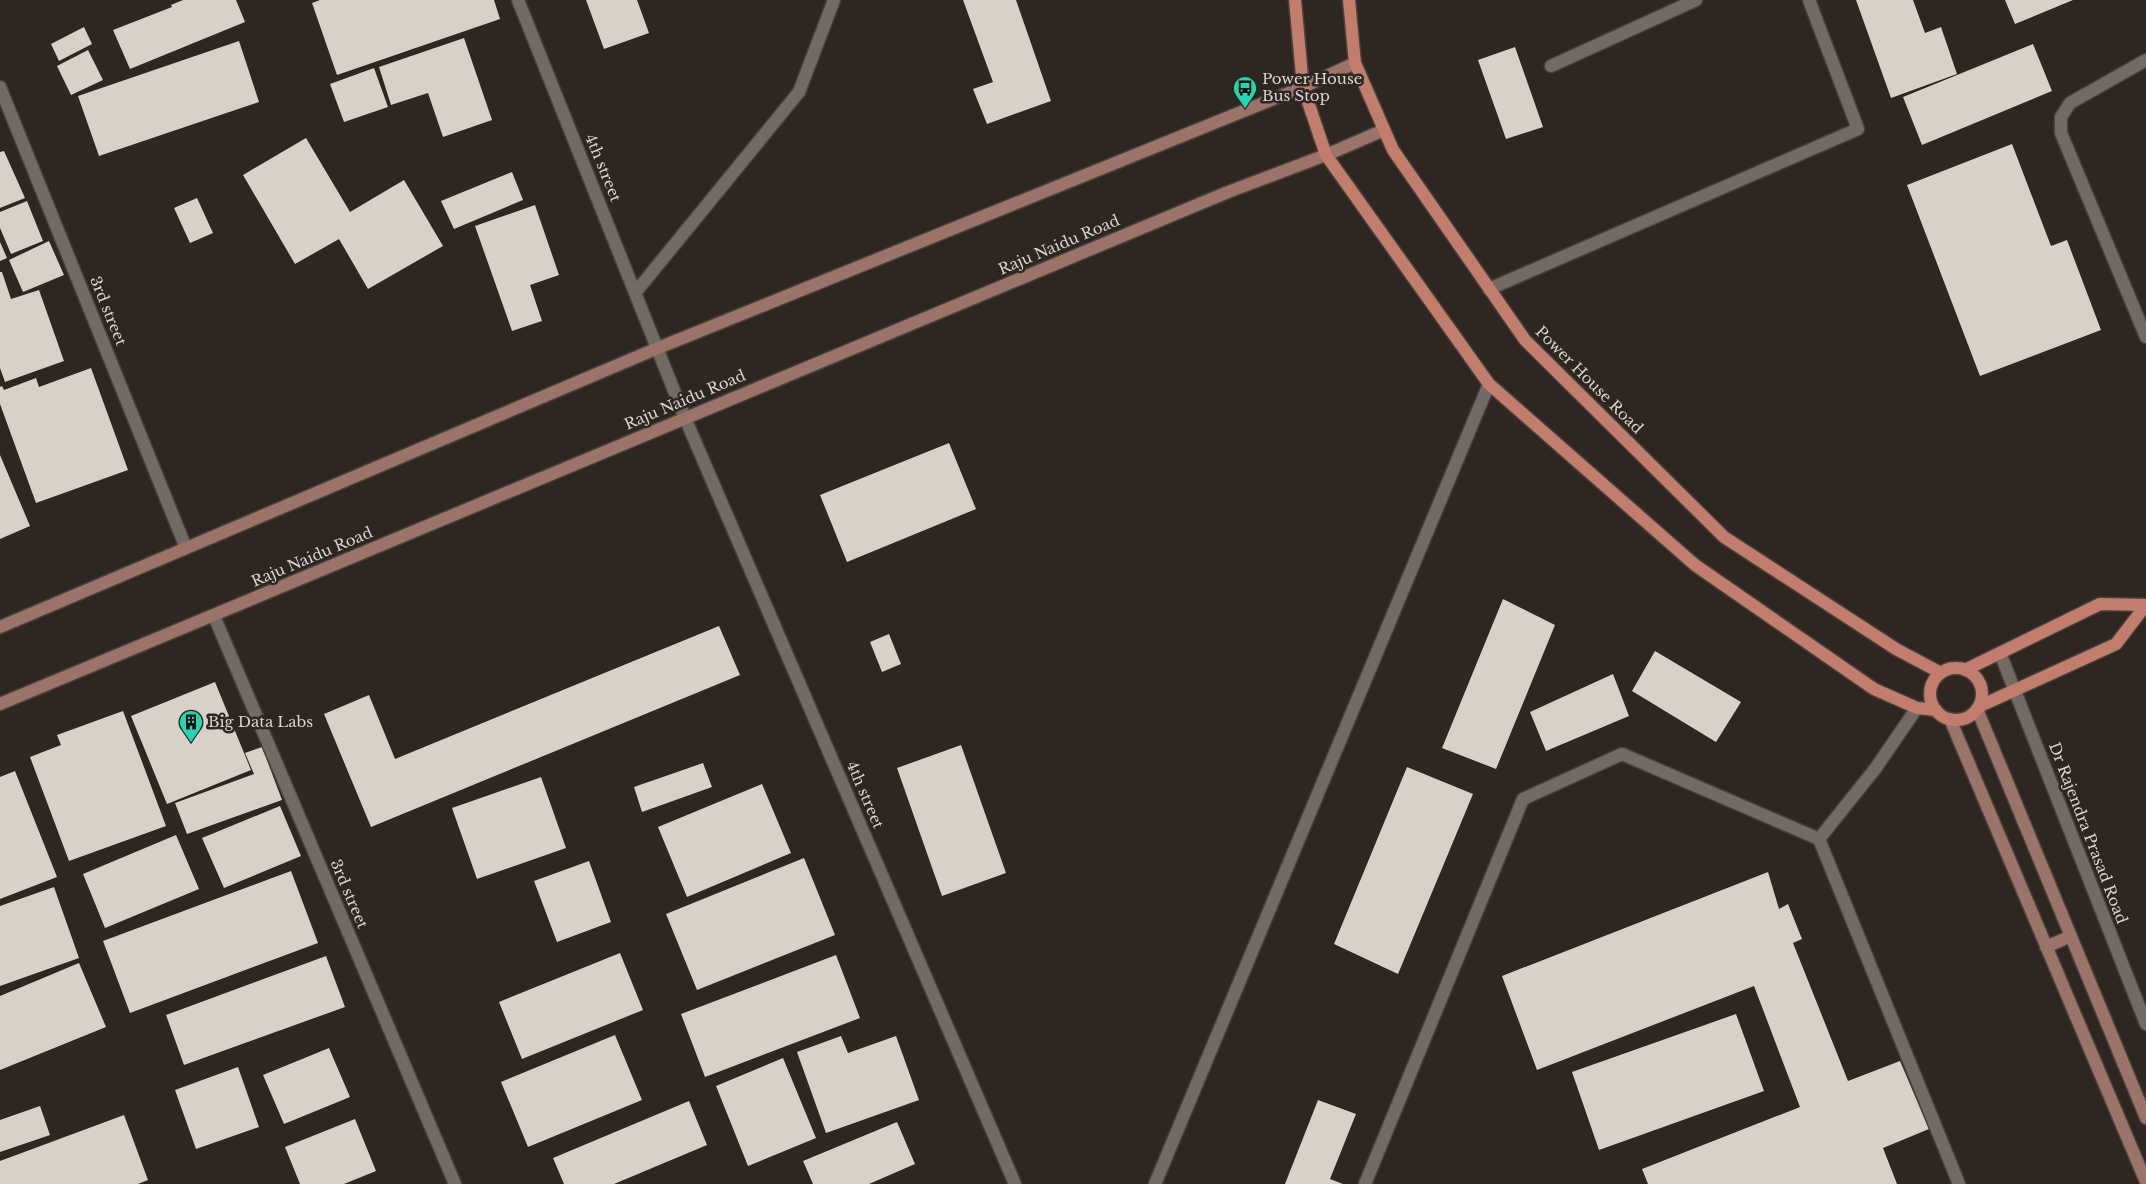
<svg xmlns="http://www.w3.org/2000/svg" width="2146" height="1184" font-family="'Libre Baskerville',serif">
  <rect width="100%" height="100%" fill="#2e2621"/>
  <path fill="#d7d1c7" d="M183 0H236L245 22 130 69 113 30 172 7 171 5Z
    M320 0H494L500 19 337 75 312 3Z
    M586 0H637L649 33 604 49Z
    M963 0H1016L1051 101 987 124 973 89 993 82Z
    M1856 0H1913L1925 33 1941 27 1957 74 1891 98Z
    M2005 0H2073L2015 24Z
    M84 27 92 44 59 61 51 44Z
    M464 38 492 120 443 137 428 93 391 105 379 67Z
    M239 41 259 102 99 156 78 96Z
    M2033 44 2052 91 1922 145 1903 97Z
    M1515 47 1543 127 1506 139 1478 60Z
    M88 50 103 80 71 95 57 66Z
    M374 68 388 107 344 122 330 84Z
    M306 138 350 212 404 180 443 246 368 289 339 239 295 264 243 175Z
    M2012 144 2051 246 2067 240 2101 330 1980 376 1907 185Z
    M4 151 25 198 0 208V152Z
    M512 172 523 200 454 229 441 201Z
    M197 198 213 233 190 243 174 208Z
    M27 201 43 241 11 254 0 228V212Z
    M535 205 559 275 530 285 542 321 512 331 475 226Z
    M49 241 64 275 23 292 9 260Z
    M0 242 7 258 0 261Z
    M0 272H2L11 299 39 290 64 361 5 382 0 368Z
    M91 368 128 470 36 503 0 404V387L2 386 4 390 36 378 39 387Z
    M949 443 976 509 847 562 820 495Z
    M0 455 30 526 0 539Z
    M1503 599 1555 625 1496 769 1442 748Z
    M719 626 740 675 371 827 324 714 369 695 395 759Z
    M889 634 901 664 882 672 870 642Z
    M1655 651 1741 702 1716 742 1632 691Z
    M1613 674 1629 716 1546 751 1530 712Z
    M215 682 251 770 167 804 131 716Z
    M123 711 166 826 69 861 30 757 61 745 57 735Z
    M961 745 1006 873 942 896 897 768Z
    M262 747 282 800 187 834 175 803 254 774 245 753Z
    M703 763 712 787 642 812 634 787Z
    M1407 767 1473 794 1398 974 1334 944Z
    M15 771 57 877 0 899V777Z
    M541 777 566 848 477 879 452 808Z
    M762 784 791 853 687 897 658 827Z
    M280 806 301 856 224 888 202 838Z
    M176 835 199 889 105 928 83 874Z
    M804 858 835 935 697 990 666 914Z
    M589 861 611 922 557 942 534 881Z
    M291 871 318 943 130 1013 103 941Z
    M1768 872 1779 909 1788 904 1802 939 1793 943 1848 1081 1900 1061 1929 1129 1883 1148 1897 1184H1648L1642 1169 1800 1107 1754 986 1537 1070 1502 976Z
    M54 887 79 958 0 986V906Z
    M620 953 643 1010 522 1059 499 1002Z
    M836 955 860 1018 705 1077 681 1014Z
    M326 956 345 1007 184 1065 166 1015Z
    M79 963 106 1027 0 1070V996Z
    M1736 1014 1764 1091 1599 1150 1572 1072Z
    M615 1035 642 1100 528 1147 501 1082Z
    M841 1036 848 1053 896 1036 919 1100 826 1133 797 1052Z
    M329 1048 350 1097 284 1124 263 1075Z
    M783 1058 816 1138 748 1166 716 1086Z
    M238 1067 259 1127 196 1149 175 1090Z
    M1318 1100 1356 1114 1330 1179 1343 1184H1285Z
    M689 1101 707 1145 614 1184H564L553 1158Z
    M40 1106 50 1135 0 1152V1120Z
    M124 1115 148 1180 138 1184H0V1161Z
    M355 1119 376 1171 344 1184H300L285 1147Z
    M897 1122 915 1164 869 1184H813L803 1161Z"/>
  <g fill="none" stroke-linecap="round" stroke-linejoin="round">
    <g stroke="#48423d" stroke-width="15">
      <path id="lane" d="M2146 60 2070 103 2061 117V133L2146 337
        M1819 839 1875 769 1917 708
        M1365 1184 1523 799 1622 754 1819 839 1959 1184"/>
    </g>
    <g stroke="#48423d" stroke-width="15">
      <path id="street" d="M518 0 685 418 1015 1184
        M1551 66 1696 0
        M0 87 186 548
        M1489 289 1858 129 1809 0
        M635 293 799 92 834 0
        M214 616 455 1184
        M2000 653 2146 1024
        M1155 1184 1489 384"/>
    </g>
    <g stroke="#48423d" stroke-width="15">
      <path id="secondary" d="M0 627 658 348 1303 87 1355 63
        M0 704 1228 192 1326 155 1384 130
        M1977 709 2146 1118
        M1950 719 2146 1182
        M2046 947 2071 936"/>
    </g>
    <g stroke="#48423d" stroke-width="15">
      <path id="primary" d="M1295 0 1303 87 1326 155 1489 384 1695 565 1874 689 1917 708 1936 710
        M1349 0 1355 63 1393 150 1525 340 1724 537 1896 649 1941 673
        M1930 694a26 26 0 1 1 52 0a26 26 0 1 1-52 0Z
        M1965 670 2100 604 2146 605
        M1980 706 2116 644 2146 605"/>
    </g>
    <use href="#lane" stroke="#736a64" stroke-width="12"/>
    <use href="#street" stroke="#736a64" stroke-width="12"/>
    <use href="#secondary" stroke="#9b7368" stroke-width="12"/>
    <use href="#primary" stroke="#c27d6c" stroke-width="12"/>
  </g>
  <defs>
    <g id="bus-pin" transform="scale(1.25)"><path d="M0 17L-7.5 6A9.5 9.5 0 1 1 7.5 6Z" fill="#25d5ae" stroke="#2e2621"/><path d="M-5-6H5V4H4V6H2V4H-2V6H-4V4H-5ZM-3.5-4V0h7V-4ZM-3.5 1.2v1.5H-2V1.2ZM2 1.2v1.5H3.5V1.2Z" fill="#111"/></g>
    <g id="building-pin" transform="scale(1.25)"><path d="M0 17L-7.5 6A9.5 9.5 0 1 1 7.5 6Z" fill="#25d5ae" stroke="#2e2621"/><path d="M-4-6H4V6H1V3H-1V6H-4ZM-2.5-4.3h1.7v1.8h-1.7ZM.8-4.3h1.7v1.8H.8ZM-2.5-1h1.7V.8h-1.7ZM.8-1h1.7V.8H.8Z" fill="#111"/></g>
  </defs>
  <g fill-rule="evenodd">
    <use href="#bus-pin" x="1245" y="88"/>
    <use href="#building-pin" x="191" y="722"/>
  </g>
  <g text-anchor="middle" stroke-width="5" stroke-linejoin="round" paint-order="stroke">
    <g font-size="15" fill="#d7d2ce" stroke="#2e2621" text-anchor="start">
      <text x="1262" y="84">Power House<tspan x="1262" dy="17">Bus Stop</tspan></text>
      <text x="208" y="727">Big Data Labs</text>
    </g>
    <g font-size="15" fill="#d7d2ce" stroke="#2e2621">
      <text transform="translate(603 168) rotate(68)" y="5">4th street</text>
      <text transform="translate(1059 245) rotate(-23)" y="5">Raju Naidu Road</text>
      <text transform="translate(108 311) rotate(68)" y="5">3rd street</text>
      <text transform="translate(1589 380) rotate(45)" y="5">Power House Road</text>
      <text transform="translate(685 400) rotate(-23)" y="5">Raju Naidu Road</text>
      <text transform="translate(312 557) rotate(-23)" y="5">Raju Naidu Road</text>
      <text transform="translate(865 795) rotate(67)" y="5">4th street</text>
      <text transform="translate(2088 833) rotate(69)" y="5">Dr Rajendra Prasad Road</text>
      <text transform="translate(349 894) rotate(67)" y="5">3rd street</text>
    </g>
  </g>
</svg>
